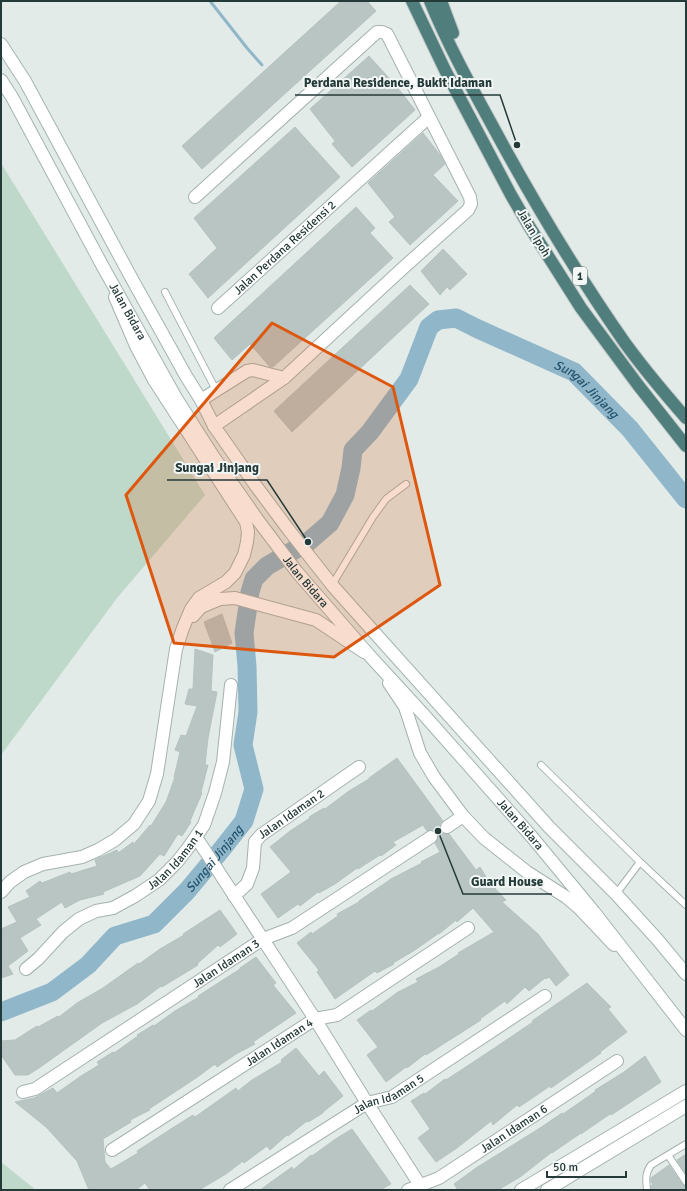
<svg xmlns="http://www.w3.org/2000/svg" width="687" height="1191" font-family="Signika,sans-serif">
  <rect width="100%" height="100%" fill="#e2ebe8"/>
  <path fill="#bed9ca" d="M1 163 205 495 117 598 1 755Z
    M1 1162 36 1190H1Z"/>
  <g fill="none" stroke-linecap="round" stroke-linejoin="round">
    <path stroke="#90b6c9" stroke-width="3" d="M210 1 247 48 262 65"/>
    <path stroke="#90b6c9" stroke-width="19" id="s1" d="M1 1012 52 992 88 965 115 936 154 924 187 891 222 849 244 821 254 789 243 745 248 712 247 666 244 633 250 592 254 579 267 566 308 542 330 523 345 495 351 468 353 450 370 432 409 379 429 327 438 320 456 318 478 329 574 372 630 429 686 499"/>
  </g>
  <path fill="#b8c5c2" stroke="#b5c3c0" d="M341 1H367L376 11 202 169 182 146Z
    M369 56 397 87 415 110 352 167 332 144 335 141 310 109Z
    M295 127 340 177 208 298 189 274 217 248 194 218Z
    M423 133 440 155 445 164 433 175 458 201 410 245 389 222 395 217 368 183Z
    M356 207 375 228 370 233 393 258 273 367H270L250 344 232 360 214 338Z
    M443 249 467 274 450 290 447 287 440 295 421 271Z
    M410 285 429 304 292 432 274 411Z
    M222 614 232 643 215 652 204 622Z
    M195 649 213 655 211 691 217 692 208 738 205 765H208L201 792 202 793 190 821 191 822 182 836 178 834 164 856 160 854 140 876 103 892 104 894 80 900 65 908 62 902 36 919 41 925 20 938 28 951 8 966 13 974 1 978V929L17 922 8 907 30 897 26 891 40 881 42 883 70 872 71 874 97 866 95 860 117 850 118 853 133 842 134 844 150 825 151 826 166 802 175 777H174L180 752 175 750 181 735 186 736 197 706 185 704 189 689H193Z
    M397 758 443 821 440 823V827L441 832 444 834H449L476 870 480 867 489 882 506 900 502 902 538 934 569 975 556 986 549 977 546 979 545 978 529 991 525 987 507 1004 505 1001 480 1019 481 1020 426 1055 425 1054 407 1068 406 1067 386 1082 367 1055 378 1047 357 1020 371 1010 372 1011 398 992 418 982 416 979 439 967 459 954 458 953 494 932 473 908 457 922 456 920 439 934V933L415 950 393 963 394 964 377 973 375 971 335 999 317 972 319 970 297 943 311 932 312 934 338 916 337 914 359 902V901L391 879 422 863 421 862 440 852 435 843 437 841 438 837 437 833 431 830 427 831 423 825 393 842 396 845 381 856 380 855 358 869 357 868 335 884 319 893 318 892 300 906 298 904 278 918 261 894 291 872 270 847 290 831 310 818 309 817 324 808 325 809 349 791 369 779V778Z
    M220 910 237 934 220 947 218 945 197 964 198 965 162 987 161 986 137 1004 102 1023 39 1068 28 1075H15L1 1055V1041L15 1040 37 1026 38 1027 58 1016 59 1017 77 1003 103 988 138 963 139 964 160 949 184 935 183 934Z
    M256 957 276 983 273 985 296 1013 253 1042 255 1044 236 1054 217 1067 215 1064 196 1078 149 1109 150 1110 130 1120 131 1122 103 1139 105 1162 111 1169 138 1153 137 1151 174 1127 193 1115 195 1117 236 1088 238 1091 252 1080 282 1062 281 1060 296 1048 319 1076 324 1071 343 1096 323 1112V1113L308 1122 307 1121 288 1136 287 1135 270 1150 267 1146 244 1163 243 1161 226 1174 199 1190H150L145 1183 136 1190H89L77 1161 46 1127 15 1102 34 1098 53 1088 57 1093 81 1076 99 1065 97 1062 113 1052 114 1053 138 1036 137 1035 153 1025 154 1026 175 1011 199 997 198 996 240 969V968Z
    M587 983 611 1007 608 1009 627 1032 600 1052 601 1053 551 1088 550 1086 519 1107 517 1105 493 1125 491 1121 457 1148 436 1162 418 1138 430 1129 411 1101 424 1093 425 1094 445 1079 446 1080 493 1049 533 1022 532 1021 542 1014Z
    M645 1056 661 1082 611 1115 610 1114 581 1134V1133L552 1153V1152L520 1177 498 1190H458L454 1184 476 1168 540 1128 562 1113 563 1114 596 1091 595 1090 624 1072Z
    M352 1129 391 1184 380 1190H260L292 1167 293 1170 311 1155 312 1156 337 1138Z
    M686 1154V1174L677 1160Z
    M669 1165 682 1184 686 1186V1190H651V1186L653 1184 651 1182V1178Z"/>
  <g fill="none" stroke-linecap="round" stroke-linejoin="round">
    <path stroke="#bcc8c5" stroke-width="12" stroke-dasharray="12 6" stroke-linecap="butt" d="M431 837 447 827"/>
    <g stroke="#a5b2b0" stroke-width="8">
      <path id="service" d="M165 292 216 390
        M332 585 373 517 386 499 406 484
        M541 765 640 862 686 905
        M616 894 640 862
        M668 1155 686 1182
        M647 1190C646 1180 645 1173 651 1165L686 1144"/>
    </g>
    <g stroke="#a5b2b0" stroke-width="14">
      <g id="minor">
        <path d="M195 197 377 32H382L387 34 470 197 471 204 468 210 403 268 284 378 214 426"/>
        <path id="s2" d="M218 308 429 117"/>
        <path d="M201 400 247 371 253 370 284 378"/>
        <path d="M193 616 201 607 220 599 235 598 316 620 364 652"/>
        <path d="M389 683 405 707 420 753 434 777 463 816 484 838 527 872 566 897 579 908 614 945"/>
        <path d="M447 827 463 816"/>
        <path d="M196 837 224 880 315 1019 367 1103 420 1185"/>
        <path d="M1 892 10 882 24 872 43 864 82 857 98 850 115 840 134 824 149 801 157 774 176 649 183 628 191 609 199 598 226 582 235 573 244 555 247 542 248 532 246 522 154 380 136 346 115 297"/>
        <path id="s3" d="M234 896 247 884 253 868 255 842 261 835 359 767"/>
        <path id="s4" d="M26 969 38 959 63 932 79 919 96 911 113 908 135 896 159 880 177 862 188 848 204 825 215 793 223 762 231 685"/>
        <path id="s5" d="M23 1092 35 1089 263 939 292 928 431 837"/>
        <path id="s6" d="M112 1150 315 1019 337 1015 468 928"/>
        <path id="s7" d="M230 1190 367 1103 392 1097 545 996"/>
        <path id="s8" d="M408 1190 439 1178 617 1061"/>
        <path d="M521 1190 686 1091"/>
        <path d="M547 1190 686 1106"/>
      </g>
    </g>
    <g stroke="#a2b5b2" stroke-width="14">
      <g id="secondary">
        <path d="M1 44 25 81 132 279 186 376 201 400 214 426 256 486 288 529 332 585 356 612 549 827 616 894 657 939 686 974"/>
        <path id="s9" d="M1 80 12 97 102 265 176 398 213 456 257 519 297 572 369 655 425 716 532 837 594 912 686 1030"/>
      </g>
    </g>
    <g stroke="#c2c8c7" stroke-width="14">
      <path id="trunk" d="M412 1 445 70 511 195 529 226 581 308 638 385 686 446
        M430 1C451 52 478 99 504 147 541 214 581 280 625 343 644 369 665 394 686 418
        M441 1 453 33"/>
    </g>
    <use href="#service" stroke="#fff" stroke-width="6"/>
    <use href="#minor" stroke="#fff" stroke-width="12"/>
    <use href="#secondary" stroke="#fff" stroke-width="12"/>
    <use href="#trunk" stroke="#507e7c" stroke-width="12"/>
  </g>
  <path fill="#de570e" fill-opacity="0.2" stroke="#de570e" stroke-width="3" stroke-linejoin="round" d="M272 323 393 387 440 585 334 657 174 643 126 495Z"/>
  <g text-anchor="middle" stroke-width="4" stroke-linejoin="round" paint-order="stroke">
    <rect fill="#f2f7f6" stroke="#627371" stroke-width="1" x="573" y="267" width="14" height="18" rx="3"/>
    <g font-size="11" font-weight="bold" fill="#243a38">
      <text x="580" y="280">1</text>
    </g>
    <g font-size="12" fill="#243a38" stroke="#f2f7f6">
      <text transform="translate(534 233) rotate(59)" y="4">Jalan Ipoh</text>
      <text dy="4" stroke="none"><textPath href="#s2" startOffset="90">Jalan Perdana Residensi 2</textPath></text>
      <text dy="4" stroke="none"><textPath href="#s9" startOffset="264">Jalan Bidara</textPath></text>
      <text dy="4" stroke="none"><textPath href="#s9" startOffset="588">Jalan Bidara</textPath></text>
      <text dy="4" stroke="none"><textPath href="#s3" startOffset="107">Jalan Idaman 2</textPath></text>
      <text dy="4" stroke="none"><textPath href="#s9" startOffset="912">Jalan Bidara</textPath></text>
      <text dy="4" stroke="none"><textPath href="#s4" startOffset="189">Jalan Idaman 1</textPath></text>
      <text dy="4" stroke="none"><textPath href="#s5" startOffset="241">Jalan Idaman 3</textPath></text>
      <text dy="4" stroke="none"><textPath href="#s6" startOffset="199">Jalan Idaman 4</textPath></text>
      <text dy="4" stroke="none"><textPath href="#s7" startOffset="186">Jalan Idaman 5</textPath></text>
      <text dy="4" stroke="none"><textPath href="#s8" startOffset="123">Jalan Idaman 6</textPath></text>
    </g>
    <g font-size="13" font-style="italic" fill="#25546e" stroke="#f2f7f6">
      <text dy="5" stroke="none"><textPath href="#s1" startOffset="1062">Sungai Jinjang</textPath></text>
      <text dy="5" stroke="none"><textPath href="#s1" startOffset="269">Sungai Jinjang</textPath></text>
    </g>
  </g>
  <path fill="none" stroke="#243a38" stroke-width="1.5" d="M517 145L500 95H295M308 542L267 480H167M438 831L463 894H552"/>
  <g fill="#243a38" stroke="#f2f7f6" stroke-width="1.5">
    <circle cx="517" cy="145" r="4"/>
    <circle cx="308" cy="542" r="4"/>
    <circle cx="438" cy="831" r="4"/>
  </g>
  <g font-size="13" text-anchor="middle" font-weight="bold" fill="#243a38" stroke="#f2f7f6" stroke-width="4" stroke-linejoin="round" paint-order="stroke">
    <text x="398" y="87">Perdana Residence, Bukit Idaman</text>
    <text x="217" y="472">Sungai Jinjang</text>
    <text x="507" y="886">Guard House</text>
  </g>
  <rect width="687" height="1191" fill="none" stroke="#243a38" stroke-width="4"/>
  <path d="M547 1171v6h79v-6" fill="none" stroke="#243a38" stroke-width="2"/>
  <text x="553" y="1171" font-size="12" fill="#243a38" stroke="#f2f7f6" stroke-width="3" paint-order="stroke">50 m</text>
</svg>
